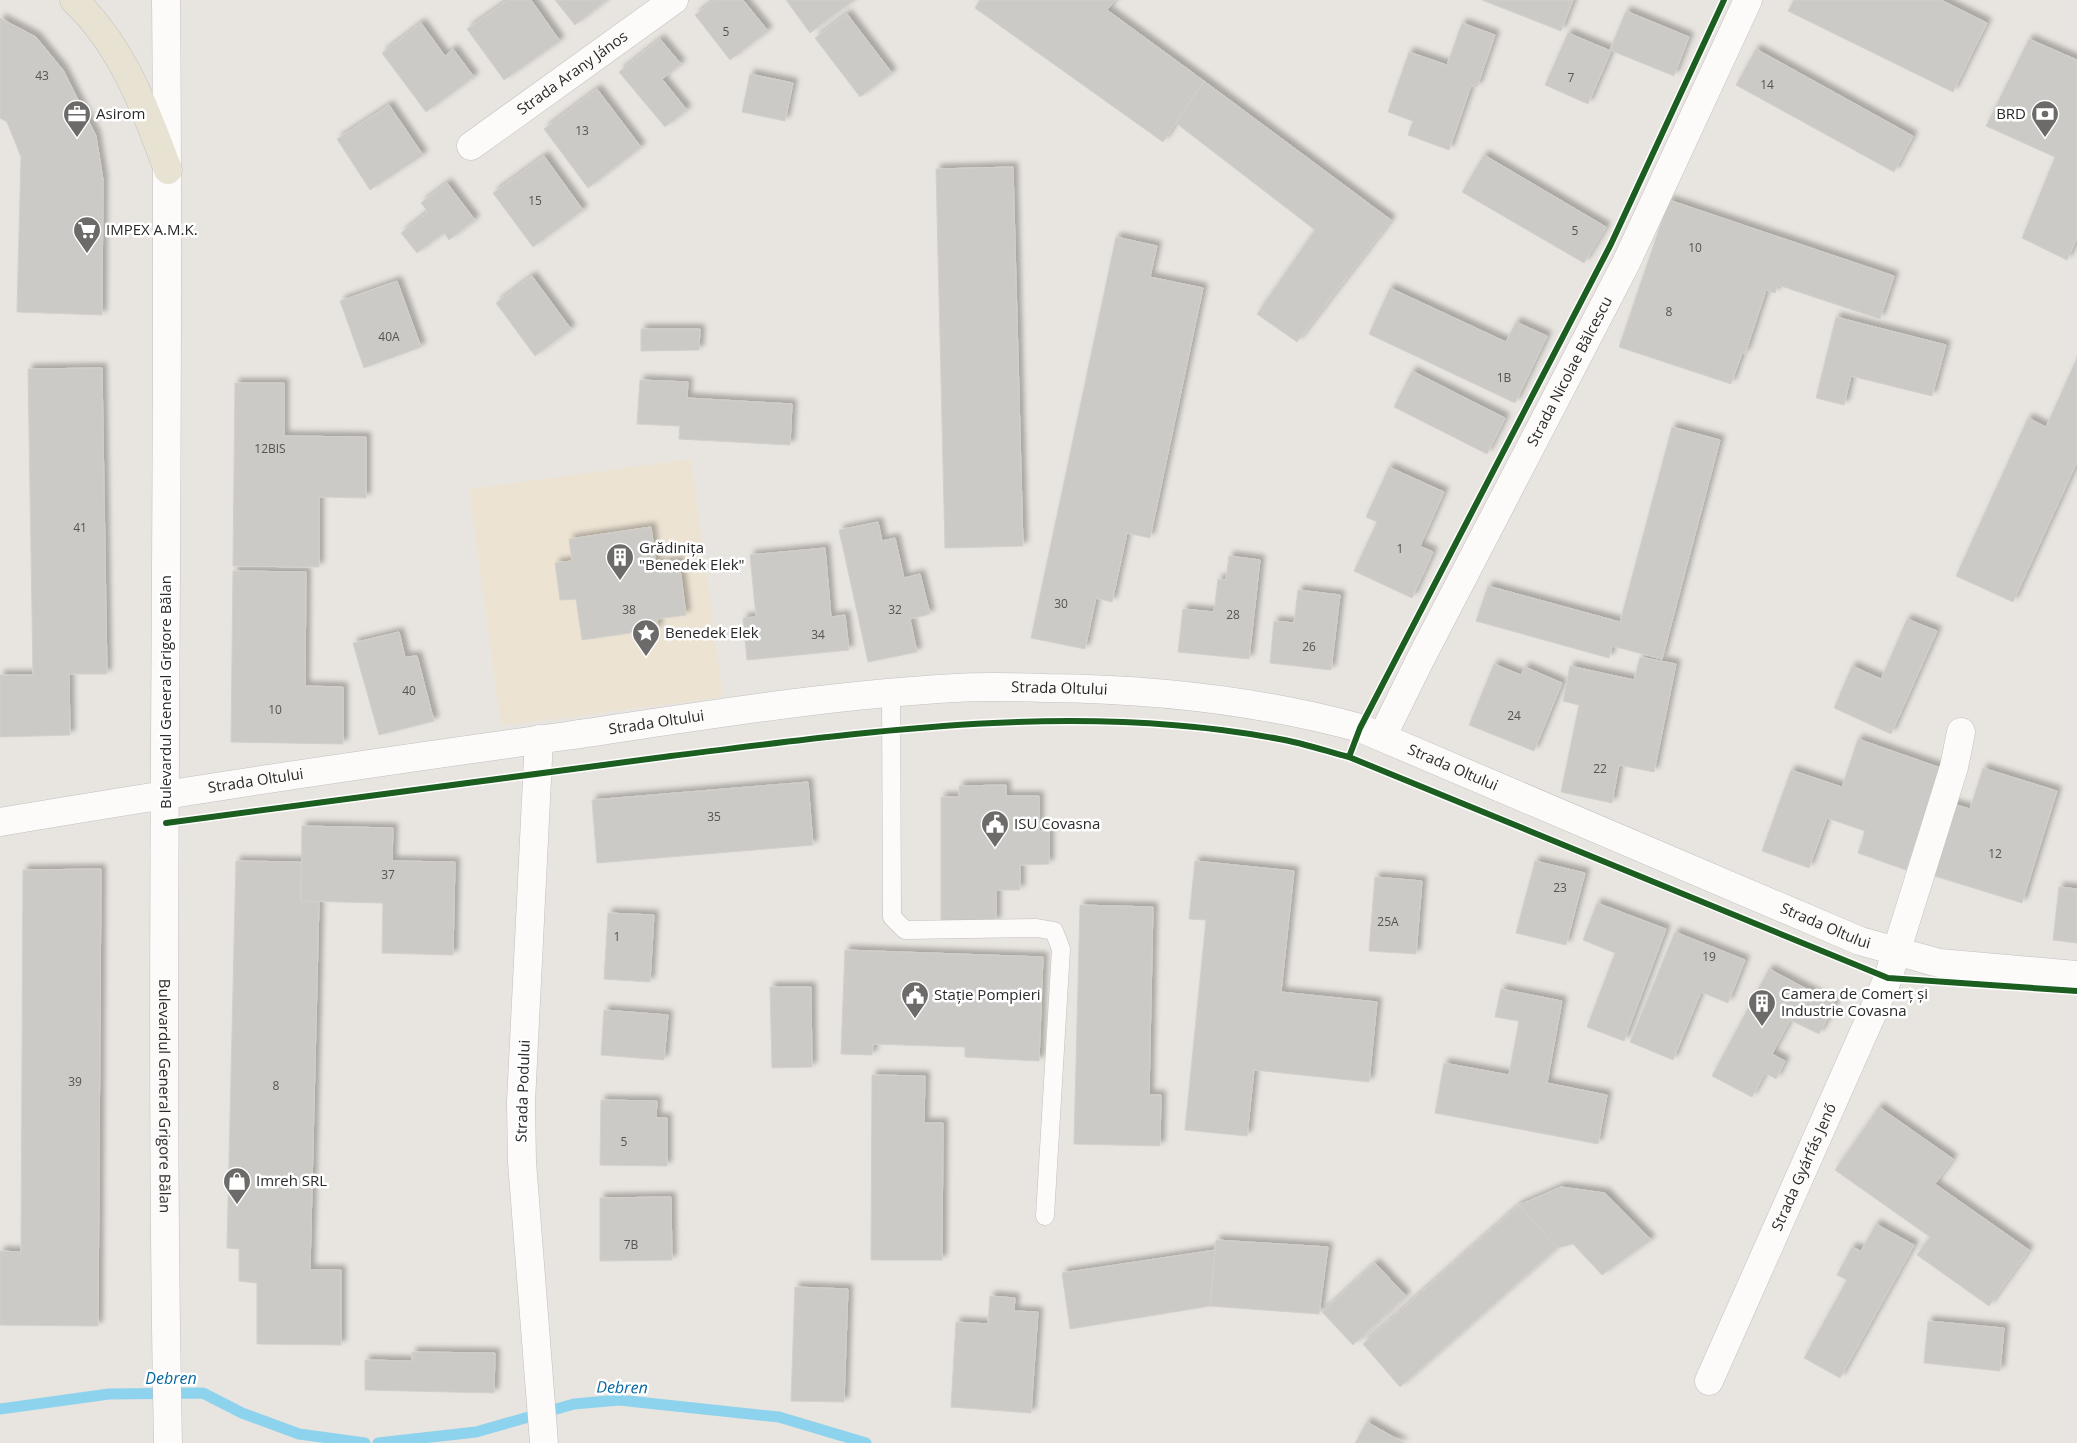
<svg xmlns="http://www.w3.org/2000/svg" width="2077" height="1443" font-family="'Open Sans',sans-serif">
  <defs>
    <filter id="shadow"><feDropShadow dx="4.5" dy="-4.5" stdDeviation="2.5" flood-color="#0004"/></filter>
  </defs>
  <rect width="100%" height="100%" fill="#e8e4df"/>
  <path fill="#ece3d3" d="M691 459 723 697 501 726 469 489Z"/>
  <g fill="none" stroke-linecap="round" stroke-linejoin="round">
    <path stroke="#8ed3ee" stroke-width="11" d="M0 1409 109 1394 203 1393 242 1413 299 1434 365 1443
      M378 1443 476 1432 574 1404 619 1400 779 1417 866 1443"/>
  </g>
  <path fill="#cccac6" stroke="#d3d0cb" filter="url(#shadow)" d="M508 0H531L560 41 504 80 467 29Z
    M555 0H607L575 25Z
    M715 0H743L768 31 730 60 695 15Z
    M786 0H854L810 33Z
    M980 0H1115L1107 10 1204 81 1163 142 975 8Z
    M1482 0H1573L1561 31Z
    M1794 0H1941L1987 23 1953 92 1788 11Z
    M1626 11 1689 37 1674 76 1610 50Z
    M847 14 892 73 860 97 815 38Z
    M0 18 36 37 63 70 96 136 103 180 102 315 17 312 21 157 7 122 0 118Z
    M421 23 445 56 453 49 474 77 426 112 382 53Z
    M1462 23 1495 35 1477 87 1471 86 1449 150 1408 135 1413 121 1388 112 1409 52 1447 65Z
    M1568 33 1611 51 1588 104 1545 85Z
    M660 39 681 64 662 79 687 110 665 127 619 72Z
    M2029 39 2077 60V238L2067 260 2022 238 2055 157 1986 126Z
    M1756 49 1913 136 1894 172 1736 85Z
    M750 74 793 83 785 121 742 112Z
    M1204 81 1391 220 1297 342 1257 314 1315 230 1176 123Z
    M597 89 641 147 588 188 544 129Z
    M389 105 423 155 370 190 337 139Z
    M1484 155 1606 227 1584 263 1462 192Z
    M544 156 583 210 533 247 493 193Z
    M1013 167 1023 546 945 548 936 169Z
    M447 183 475 220 449 240 444 233 417 253 401 233 428 212 421 203Z
    M1669 200 1894 276 1880 319 1778 285 1775 293 1766 290 1745 354 1742 353 1731 384 1619 347Z
    M1116 237 1157 246 1150 277 1203 288 1150 538 1127 533 1112 602 1096 598 1085 649 1031 638Z
    M532 276 571 329 535 356 496 303Z
    M397 281 421 347 364 368 340 301Z
    M1390 288 1506 342 1516 322 1547 336 1515 403 1369 334Z
    M1836 317 1946 345 1932 396 1851 376 1844 405 1816 398Z
    M641 329H700L699 350 641 351Z
    M2077 358V462L2013 602 1956 576 2028 418 2046 427Z
    M102 368 107 674H69L70 735 0 737V675H33L28 369Z
    M1412 371 1505 418 1487 454 1394 407Z
    M640 380 688 382 687 398 792 404 790 445 679 439 680 426 637 424Z
    M235 383H284V436L366 437V498L319 497V567L233 566Z
    M1672 427 1720 440 1662 659 1612 646 1609 658 1476 621 1488 586 1620 622Z
    M1389 467 1444 492 1420 546 1433 552 1412 598 1354 571 1377 522 1366 517Z
    M878 522 882 541 895 538 904 578 920 574 930 614 910 619 917 652 868 662 839 530Z
    M651 527 656 564 679 561 686 615 657 619 658 629 582 640 576 599 560 600 555 563 572 561 569 539Z
    M825 548 831 617 845 615 849 650 747 660 743 618 756 617 750 555Z
    M1229 556 1260 560 1249 659 1178 652 1183 609 1214 612 1218 579 1226 580Z
    M233 571 306 572 305 686 343 687V744L231 742Z
    M1298 590 1340 595 1331 670 1270 663 1274 621 1294 623Z
    M1907 619 1937 631 1891 734 1834 708 1852 666 1881 679Z
    M399 632 405 657 417 656 434 721 379 735 353 643Z
    M1640 657 1676 664 1654 772 1619 765 1612 803 1561 792 1579 705 1563 701 1570 666 1634 680Z
    M1494 664 1521 675 1525 667 1562 683 1534 751 1469 725Z
    M1858 739 1941 768 1906 870 1858 853 1865 831 1827 818 1809 868 1762 851 1791 770 1842 787Z
    M1983 768 2057 791 2022 903 1928 874 1950 803 1970 809Z
    M808 782 813 845 597 863 592 800Z
    M1006 785V796H1039V831H1049V864L1020 865V890H996V922H941V797H959V786Z
    M302 826 393 828 392 861 455 862 453 955 382 953 383 903 301 901Z
    M236 861 301 862V901L319 902 310 1270H341V1345L257 1344V1283L239 1281V1249L227 1248Z
    M1195 861 1294 871 1281 992 1377 1002 1369 1082 1254 1070 1247 1136 1185 1130 1206 920 1189 919Z
    M1535 861 1585 873 1566 945 1516 933Z
    M101 869 98 1326 0 1325V1251L21 1252 23 870Z
    M1375 877 1422 881 1416 954 1369 951Z
    M2059 887 2077 889V943L2053 940Z
    M1597 903 1666 929 1624 1041 1587 1027 1615 953 1583 940Z
    M1080 905 1153 907 1149 1095H1161L1160 1146 1074 1144Z
    M608 913 654 915 650 982 604 979Z
    M1675 932 1745 960 1728 1003 1701 992 1673 1060 1630 1042Z
    M845 950 1043 957 1039 1061 965 1057V1047L873 1044 872 1055 841 1054Z
    M1769 969 1835 1004 1819 1034 1790 1020 1772 1054 1785 1061 1776 1079 1765 1073 1752 1097 1712 1076Z
    M770 987H811L812 1067 772 1068Z
    M1501 989 1562 1001 1547 1083 1607 1095 1598 1144 1435 1113 1444 1063 1509 1075 1519 1021 1495 1017Z
    M604 1010 668 1015 664 1060 601 1055Z
    M872 1075 925 1076 924 1123H943L942 1260H871Z
    M601 1100 657 1101 656 1118H667V1166L600 1165Z
    M1879 1107 1953 1159 1935 1184 2029 1250 1989 1306 1917 1255 1930 1237 1835 1170Z
    M1561 1187 1605 1193 1651 1240 1602 1275 1573 1244 1557 1248 1519 1205Z
    M671 1197 672 1260 600 1261V1198Z
    M1519 1205 1557 1248 1400 1387 1363 1344Z
    M1876 1224 1914 1245 1840 1378 1804 1358 1847 1280 1837 1275 1852 1247 1861 1251Z
    M1216 1240 1328 1247 1319 1314 1210 1306Z
    M1215 1250 1210 1306 1070 1329 1062 1273Z
    M1375 1263 1406 1296 1353 1345 1322 1312Z
    M795 1287 848 1289 844 1402 791 1401Z
    M990 1296 1015 1298 1014 1311 1038 1312 1031 1413 951 1407 956 1322 988 1324Z
    M1928 1321 2004 1328 2000 1371 1924 1363Z
    M412 1352 495 1353 494 1393 365 1390V1360L412 1361Z
    M1367 1422 1404 1443H1355Z"/>
  <g fill="none" stroke-linecap="round" stroke-linejoin="round">
    <g stroke="#c1c0c1" stroke-width="19">
      <path id="lane" d="M891 693 892 917 905 930 1037 928 1054 931 1061 949 1045 1216"/>
    </g>
    <g stroke="#c1c0c1" stroke-width="29">
      <g id="street">
        <path id="s1" d="M471 146 674 0"/>
        <path id="s2" d="M1382 737 1420 660 1626 263 1748 0"/>
        <path d="M539 739 521 1102 522 1162 544 1443"/>
        <path id="s3" d="M0 822C188 790 377 762 566 736 696 717 826 695 956 688 986 686 1016 687 1046 688 1152 689 1257 700 1360 728L1860 941 1939 963 2077 975"/>
        <path id="s4" d="M1709 1381 1888 978 1954 767 1961 732"/>
      </g>
    </g>
    <g stroke="#c1c0c1" stroke-width="29">
      <g id="secondary">
        <path id="s5" d="M166 0C171 481 158 962 168 1443"/>
      </g>
    </g>
    <g stroke="#c4c3c1" stroke-width="29">
      <path id="primary" d="M74 0C123 47 145 108 168 170"/>
    </g>
    <use href="#lane" stroke="#fcfbfa" stroke-width="18"/>
    <use href="#street" stroke="#fcfbfa" stroke-width="28"/>
    <use href="#secondary" stroke="#fcfbfa" stroke-width="28"/>
    <use href="#primary" stroke="#e7e2d2" stroke-width="28"/>
    <g stroke="#fff" stroke-width="9">
      <path id="cycleway" d="M1349 757 1360 728 1611 244 1724 0
        M166 823C334 800 502 777 671 756 872 731 1078 701 1279 739 1303 743 1326 751 1349 757L1888 978 2077 991"/>
    </g>
    <use href="#cycleway" stroke="#1b5e20" stroke-width="6"/>
  </g>
  <defs>
    <g id="office-pin" transform="scale(1.4375)"><path d="M0 17L-7.5 6A9.5 9.5 0 1 1 7.5 6Z" fill="#6c6b69" stroke="#fff"/><path d="M-6-3h4V-5.5h4V-3h4V5H-6ZM-1-4.5V-3h2v-1.5ZM-6 0V1H6V0Z" fill="#fff"/></g>
    <g id="bank-pin" transform="scale(1.4375)"><path d="M0 17L-7.5 6A9.5 9.5 0 1 1 7.5 6Z" fill="#6c6b69" stroke="#fff"/><path d="M-6-4H6V4H-6ZM0-2.3a2.3 2.3 0 1 0 0 4.6a2.3 2.3 0 1 0 0-4.6Z" fill="#fff"/></g>
    <g id="supermarket-pin" transform="scale(1.4375)"><path d="M0 17L-7.5 6A9.5 9.5 0 1 1 7.5 6Z" fill="#6c6b69" stroke="#fff"/><path d="M-6-5.5h2.5l.6 2H6L4.5 2H-2.5L-4.4-4H-6ZM-1.5 3.2a1.3 1.3 0 1 0 .1 0ZM3 3.2a1.3 1.3 0 1 0 .1 0Z" fill="#fff"/></g>
    <g id="building-pin" transform="scale(1.4375)"><path d="M0 17L-7.5 6A9.5 9.5 0 1 1 7.5 6Z" fill="#6c6b69" stroke="#fff"/><path d="M-4-6H4V6H1V3H-1V6H-4ZM-2.5-4.3h1.7v1.8h-1.7ZM.8-4.3h1.7v1.8H.8ZM-2.5-1h1.7V.8h-1.7ZM.8-1h1.7V.8H.8Z" fill="#fff"/></g>
    <g id="sight-pin" transform="scale(1.4375)"><path d="M0 17L-7.5 6A9.5 9.5 0 1 1 7.5 6Z" fill="#6c6b69" stroke="#fff"/><path d="M0-6L1.8-2.2L6-1.7L2.9 1.2L3.7 5.4L0 3.3L-3.7 5.4L-2.9 1.2L-6-1.7L-1.8-2.2Z" fill="#fff"/></g>
    <g id="civic-pin" transform="scale(1.4375)"><path d="M0 17L-7.5 6A9.5 9.5 0 1 1 7.5 6Z" fill="#6c6b69" stroke="#fff"/><path d="M-.6-6.5H3V-4.5H.6V-3L4-1V1h2V6H-6V1h2V-1L-.6-3ZM-1.2 2.5V6h2.4V2.5Z" fill="#fff"/></g>
    <g id="shop-pin" transform="scale(1.4375)"><path d="M0 17L-7.5 6A9.5 9.5 0 1 1 7.5 6Z" fill="#6c6b69" stroke="#fff"/><path d="M-5-2.5h2.3a2.7 3.5 0 0 1 5.4 0H5L5.5 6h-11ZM-1.5-2.5h3a1.5 2.3 0 0 0-3 0Z" fill="#fff"/></g>
  </defs>
  <g fill-rule="evenodd">
    <use href="#office-pin" x="77" y="114"/>
    <use href="#bank-pin" x="2045" y="114"/>
    <use href="#supermarket-pin" x="87" y="230"/>
    <use href="#building-pin" x="620" y="557"/>
    <use href="#sight-pin" x="646" y="633"/>
    <use href="#civic-pin" x="995" y="824"/>
    <use href="#civic-pin" x="915" y="995"/>
    <use href="#building-pin" x="1762" y="1003"/>
    <use href="#shop-pin" x="237" y="1181"/>
  </g>
  <g text-anchor="middle" stroke-width="5" stroke-linejoin="round" paint-order="stroke">
    <g font-size="12" fill="#545453">
      <text x="726" y="36">5</text>
      <text x="42" y="80">43</text>
      <text x="1571" y="82">7</text>
      <text x="1767" y="89">14</text>
      <text x="582" y="135">13</text>
      <text x="535" y="205">15</text>
      <text x="1575" y="235">5</text>
      <text x="1695" y="252">10</text>
      <text x="1669" y="316">8</text>
      <text x="389" y="341">40A</text>
      <text x="1504" y="382">1B</text>
      <text x="270" y="453">12BIS</text>
      <text x="80" y="532">41</text>
      <text x="1400" y="553">1</text>
      <text x="1061" y="608">30</text>
      <text x="629" y="614">38</text>
      <text x="895" y="614">32</text>
      <text x="1233" y="619">28</text>
      <text x="818" y="639">34</text>
      <text x="1309" y="651">26</text>
      <text x="409" y="695">40</text>
      <text x="275" y="714">10</text>
      <text x="1514" y="720">24</text>
      <text x="1600" y="773">22</text>
      <text x="714" y="821">35</text>
      <text x="1995" y="858">12</text>
      <text x="388" y="879">37</text>
      <text x="1560" y="892">23</text>
      <text x="1388" y="926">25A</text>
      <text x="617" y="941">1</text>
      <text x="1709" y="961">19</text>
      <text x="75" y="1086">39</text>
      <text x="276" y="1090">8</text>
      <text x="624" y="1146">5</text>
      <text x="631" y="1249">7B</text>
    </g>
    <g font-size="15" fill="#2a2a2a" stroke="#fff">
      <text dy="5" stroke="none"><textPath href="#s1" startOffset="125">Strada Arany János</textPath></text>
      <text dy="5" stroke="none"><textPath href="#s2" startOffset="411">Strada Nicolae Bălcescu</textPath></text>
      <text dy="5" stroke="none"><textPath href="#s3" startOffset="1069">Strada Oltului</textPath></text>
      <text transform="translate(166 692) rotate(-90)" y="5">Bulevardul General Grigore Bălan</text>
      <text dy="5" stroke="none"><textPath href="#s3" startOffset="664">Strada Oltului</textPath></text>
      <text dy="5" stroke="none"><textPath href="#s3" startOffset="1474">Strada Oltului</textPath></text>
      <text dy="5" stroke="none"><textPath href="#s3" startOffset="259">Strada Oltului</textPath></text>
      <text dy="5" stroke="none"><textPath href="#s3" startOffset="1879">Strada Oltului</textPath></text>
      <text transform="translate(523 1091) rotate(-88)" y="5">Strada Podului</text>
      <text dy="5" stroke="none"><textPath href="#s5" startOffset="1096">Bulevardul General Grigore Bălan</textPath></text>
      <text dy="5" stroke="none"><textPath href="#s4" startOffset="234">Strada Gyárfás Jenő</textPath></text>
    </g>
    <g font-size="15" fill="#2a2a2a" stroke="#fff" text-anchor="start">
      <text x="96" y="119">Asirom</text>
      <text x="2026" y="119" text-anchor="end">BRD</text>
      <text x="106" y="235">IMPEX A.M.K.</text>
      <text x="639" y="553">Grădinița<tspan x="639" dy="17">"Benedek Elek"</tspan></text>
      <text x="665" y="638">Benedek Elek</text>
      <text x="1014" y="829">ISU Covasna</text>
      <text x="1781" y="999">Camera de Comerț și<tspan x="1781" dy="17">Industrie Covasna</tspan></text>
      <text x="934" y="1000">Stație Pompieri</text>
      <text x="256" y="1186">Imreh SRL</text>
    </g>
    <g font-size="16" font-style="italic" fill="#0769a0" stroke="#fff">
      <text x="171" y="1384">Debren</text>
      <text transform="translate(622 1387) rotate(1)" y="6">Debren</text>
    </g>
  </g>
</svg>
